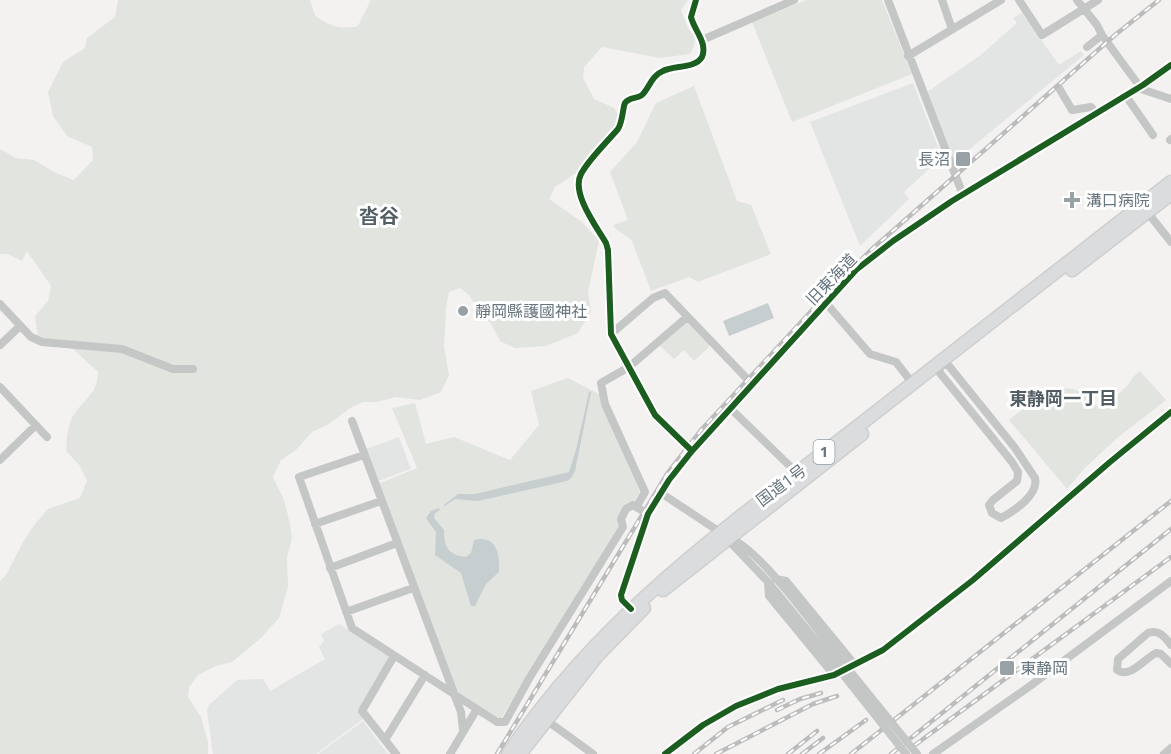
<svg xmlns="http://www.w3.org/2000/svg" width="1171" height="754" font-family="'Open Sans','Noto Sans JP',sans-serif">
  <rect width="100%" height="100%" fill="#f3f2f1"/>
  <path fill="#e3e4e4" d="M1022 13 1059 65 1081 51 1084 55 954 162 927 92 982 54 1017 23 1013 18Z
    M913 83 942 157 904 192 909 199 860 246 810 122Z
    M399 437 411 469 378 481 366 449Z
    M339 624 391 657 363 719 316 754H213L207 711 209 705 237 680 263 679 270 691 325 659 319 647 324 641 321 634Z
    M363 721 388 754H318Z"/>
  <path fill="#e2e4df" d="M118 0H310L315 16C331 26 338 30 358 26L371 0H688L681 10 688 28 695 37 694 46 690 54 660 58 602 47 584 67 583 78 594 99 614 108 623 121 588 165 555 187 549 199 582 222 599 241 588 292 591 311 578 333 546 346 515 348 500 341 492 325 479 310 469 295 460 288 449 292 446 308 444 347 449 375 441 392 420 400 396 397 377 402H363L350 408 329 424 312 432 296 450 281 460 273 477 284 500 290 524 292 539 287 557 288 587 279 618 261 638 232 662 216 666 198 675 189 687 188 697 201 717 208 742V754H0V581L6 575 23 542 35 524 48 509 80 498 87 481 80 466 66 451C67 439 67 423 75 413 87 396 97 394 98 372L72 348 38 337 35 316 48 301 51 286 27 251 22 261 7 254H0V149L16 158 34 160 56 173 74 180 93 160 92 147 67 136 53 116 48 92 63 62 85 48 87 38 115 17Z
    M807 0H882L912 74 792 122 752 22Z
    M694 86 737 201 751 205 771 254 698 282 689 277 651 291 632 241C626 234 618 233 613 225L628 220 610 172 637 142 656 103Z
    M686 321 689 322 709 343V347L694 361 684 350 674 359 659 345Z
    M1140 371 1166 400 1116 439 1085 468 1067 489 1009 420C1030 404 1051 380 1079 391 1087 394 1094 404 1100 409L1116 401 1118 394 1127 386 1134 376Z
    M568 378 599 394 640 492 500 720 454 689 378 484 417 468 392 408 415 403 426 444 454 437 510 460 539 425 531 391Z"/>
  <path fill="#c6ced0" d="M768 303 774 318 729 336 723 321Z
    M589 392H591L575 471 572 477 567 481 478 501 455 499 445 506 444 505 458 494H475L569 472 576 450Z
    M439 508 440 510 435 513 434 518 444 530C444 547 448 555 466 557L471 553 474 540C497 534 500 555 499 572L486 584 475 606H471L461 573 435 555 436 532 426 518 431 511Z"/>
  <g fill="none" stroke-linecap="round" stroke-linejoin="round">
    <g stroke="#cfcfcf" stroke-width="15">
      <path id="highway" d="M1072 270 1171 194
        M663 590 862 434
        M508 754C599 618 725 528 853 430 959 348 1065 265 1171 182
        M520 754 597 656 644 608"/>
    </g>
    <path stroke="#c5c7c7" stroke-width="8" d="M888 0 963 195
      M942 0 952 29
      M1019 0 1042 35 1098 0
      M1077 0 1097 25 1102 35 1087 47
      M1102 35 1140 87
      M702 40 794 0
      M908 56 1001 0
      M1059 88 1072 110 1091 107 1097 114
      M1138 88 1171 99
      M1126 96 1153 135
      M1170 140 1171 139
      M1144 208 1171 242
      M826 303 870 354 896 362 913 384
      M0 304 31 337 42 342 122 349 173 369H193
      M611 334 653 298 665 293 752 384
      M0 345 20 326
      M939 363 949 366 1015 448 1035 478C1039 495 1014 511 1001 518L992 513 989 505 993 500 1017 481 1018 472 1012 462 940 373Z
      M0 387 47 437
      M730 408 797 473
      M352 421 461 712 463 730
      M692 451 655 415 611 334 608 250 606 243C596 226 571 193 581 174 589 159 607 142 618 129 623 121 623 106 625 103 629 97 637 99 642 95 650 87 651 76 663 71 674 65 695 69 702 57 708 43 694 30 691 17L696 0
      M364 455 299 477 352 628 477 709 450 754
      M0 460 36 425
      M661 493 729 538C756 545 817 629 836 654
      M637 506 645 492 605 404 601 383 629 367 687 317
      M315 524 381 501
      M729 538 732 544 768 582 830 658
      M330 568 397 543
      M776 579 786 581 855 665
      M768 582 769 596 834 675
      M631 609 622 600 621 595 648 514 669 480 692 451 856 270 893 241 952 201 1143 85 1171 65
      M346 612 413 588
      M1171 645C1165 637 1159 629 1148 633L1118 659 1117 670C1130 679 1144 659 1156 653L1161 654 1171 664
      M477 709 497 722H505L530 677 623 527 621 519 626 509 633 505 648 514
      M542 717 593 754
      M385 740 362 711 394 656
      M396 754 385 740 425 675
      M665 754 703 725 736 706 778 689 834 675 883 650 973 580 1110 462 1171 412
      M933 754 1030 686 1171 581
      M1164 754 1171 748"/>
    <use href="#highway" stroke="#dbdcdd" stroke-width="12"/>
    <g stroke="#bcbcbd" stroke-width="4.5">
      <path id="rail" d="M777 710 800 699 821 693
        M915 745 1171 557
        M497 754 667 474 702 429 828 293 871 250 1115 35 1159 0
        M694 754 728 727 783 700
        M716 754 813 704 837 696
        M788 754 817 731
        M802 754 823 738
        M819 754 866 720
        M851 754 1171 501
        M891 754 1171 529"/>
    </g>
    <use href="#rail" stroke="#fff" stroke-width="2" stroke-dasharray="7" stroke-linecap="butt"/>
    <path stroke="#c5c7c7" stroke-width="8" d="M836 654 917 754
      M830 658 906 754"/>
    <g stroke="#fff" stroke-width="10">
      <path id="cycleway" d="M692 451 655 415 611 334 608 250 606 243C596 226 571 193 581 174 589 159 607 142 618 129 623 121 623 106 625 103 629 97 637 99 642 95 650 87 651 76 663 71 674 65 695 69 702 57 708 43 694 30 691 17L696 0
        M631 609 622 600 621 595 648 514 669 480 692 451 856 270 893 241 952 201 1143 85 1171 65
        M665 754 703 725 736 706 778 689 834 675 883 650 973 580 1110 462 1171 412"/>
    </g>
    <use href="#cycleway" stroke="#1b5e20" stroke-width="6"/>
  </g>
  <g fill="#98a1a6" stroke="#fff" stroke-width="2">
    <rect x="955" y="151" width="16" height="16" rx="3"/>
    <path d="M1069 191h6v6h6v6h-6v6h-6v-6h-6v-6h6z"/>
    <circle cx="463" cy="311" r="6"/>
    <rect x="999" y="660" width="16" height="16" rx="3"/>
  </g>
  <g text-anchor="middle" stroke-width="6" stroke-linejoin="round" paint-order="stroke">
    <rect fill="#fff" stroke="#959ea5" stroke-width="1.5" x="813.5" y="440" width="21" height="24" rx="4.5"/>
    <g font-size="15" font-weight="bold" fill="#67757e">
      <text x="824" y="457">1</text>
    </g>
    <g font-size="16" fill="#67757e" stroke="#fff" text-anchor="start">
      <text x="950" y="165" text-anchor="end">長沼</text>
      <text x="1086" y="206">溝口病院</text>
      <text x="475" y="317">靜岡縣護國神社</text>
      <text x="1020" y="674">東静岡</text>
    </g>
    <g font-size="16" fill="#67757e" stroke="#fff">
      <text transform="translate(831 279) rotate(-46)" y="6">旧東海道</text>
      <text transform="translate(781 485) rotate(-37)" y="6">国道1号</text>
    </g>
    <g font-size="18" font-weight="bold" fill="#535e64" stroke="#fff">
      <text x="1063" y="405">東静岡一丁目</text>
    </g>
    <g font-size="20" font-weight="bold" fill="#535e64" stroke="#fff">
      <text x="379" y="223">沓谷</text>
    </g>
  </g>
</svg>
